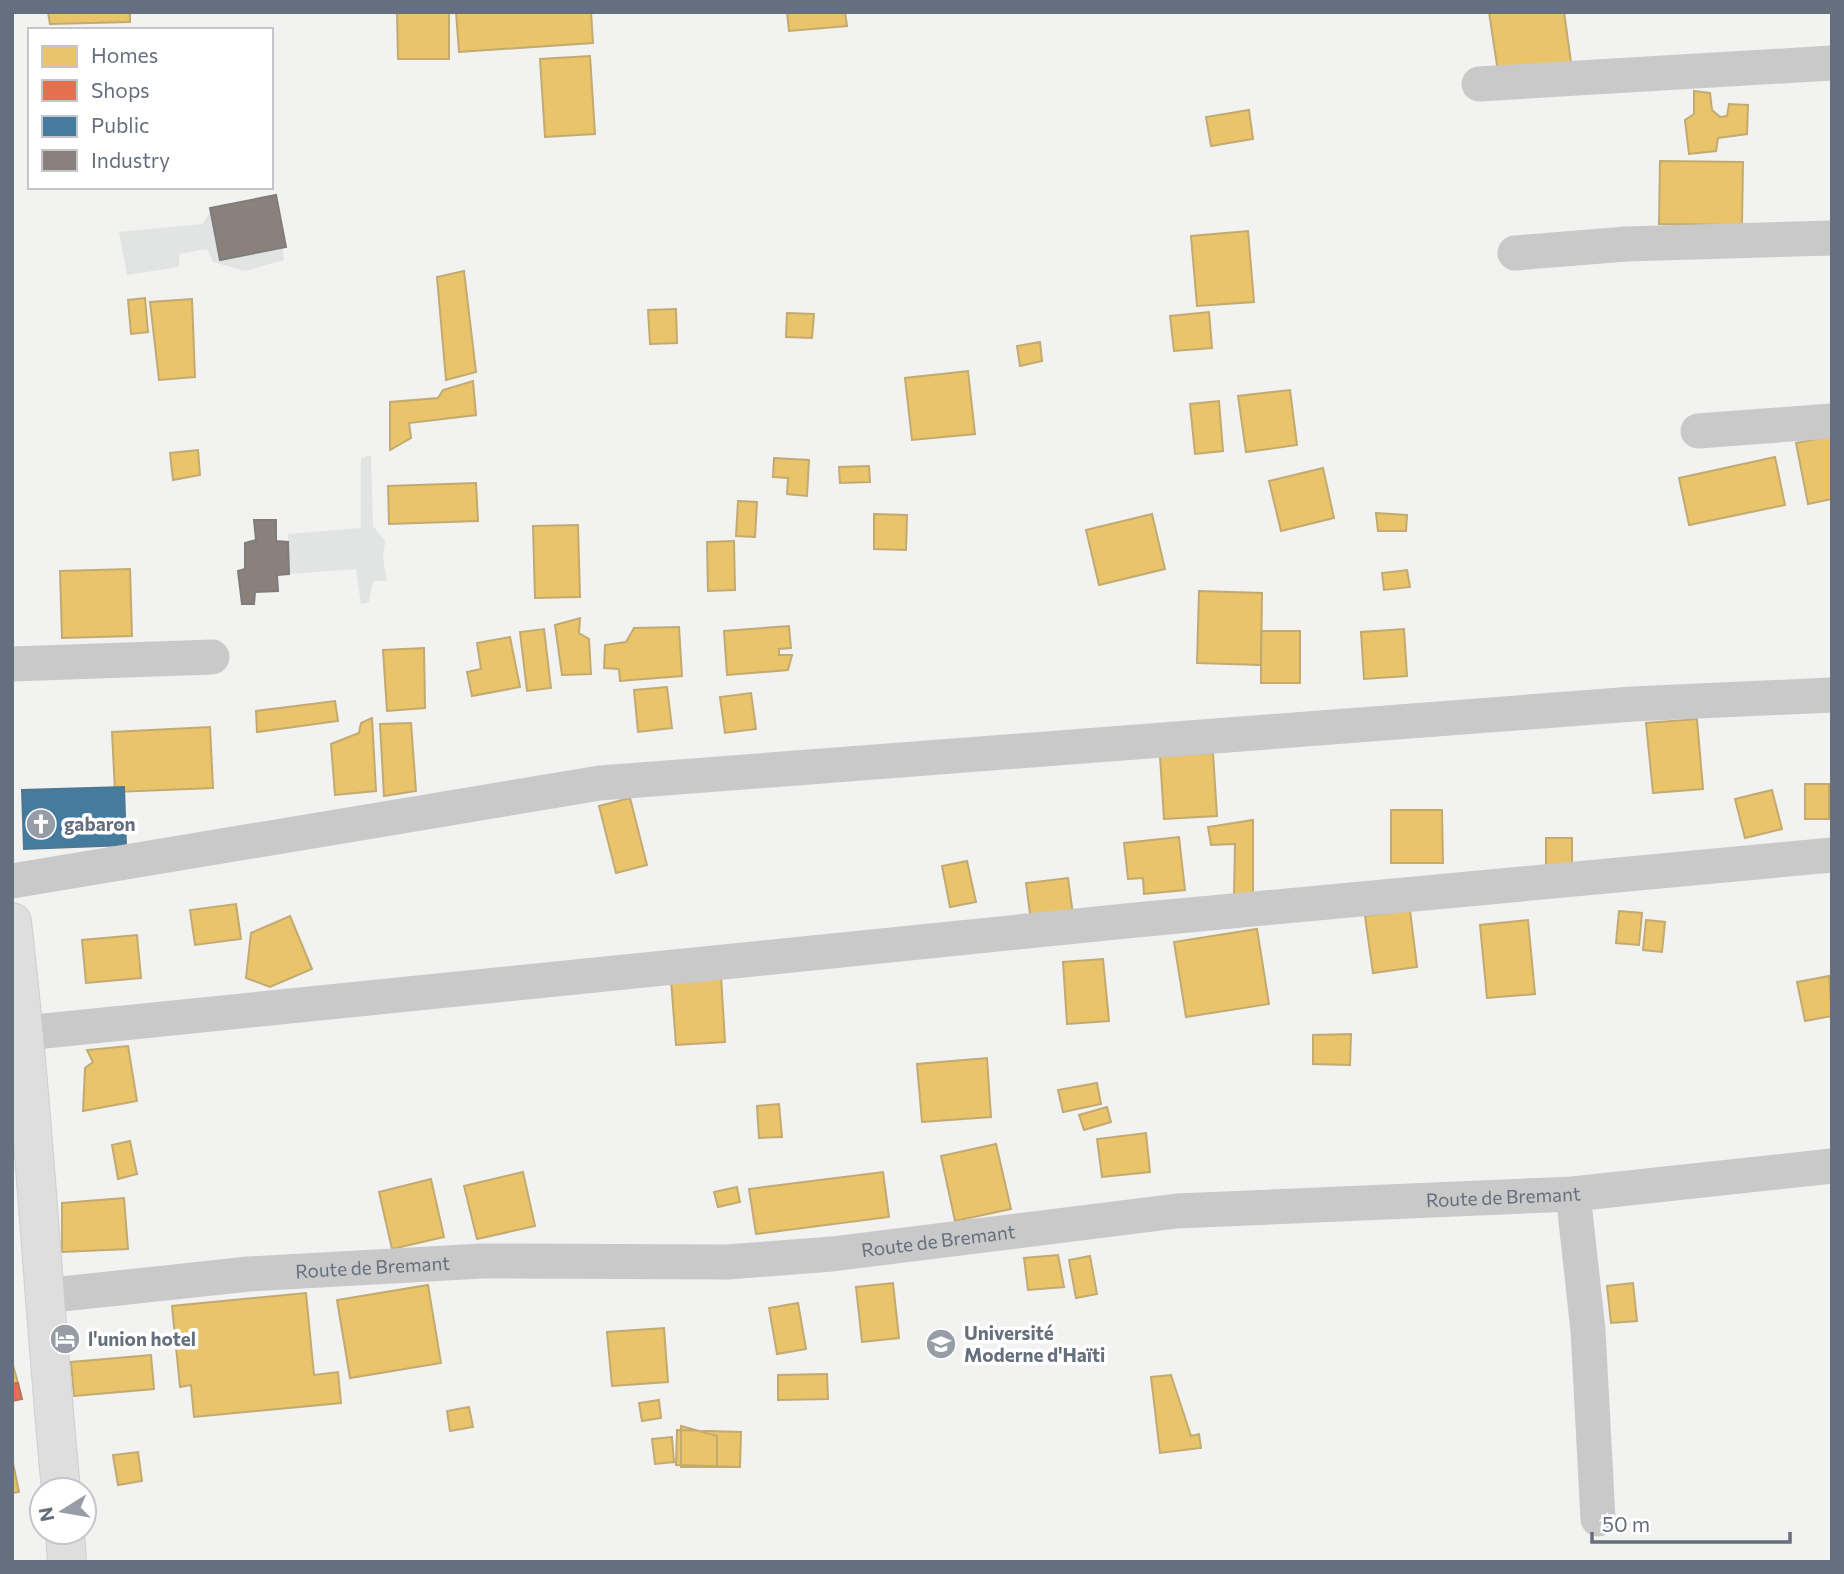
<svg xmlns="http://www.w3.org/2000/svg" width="1844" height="1574" font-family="Commissioner,sans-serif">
  <rect width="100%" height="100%" fill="#f2f2f1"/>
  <path fill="#e2e3e3" d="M276 195 284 260 245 271 213 262 207 249 179 254V267L127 275 119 232 202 224 214 207Z
    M371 455 373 526 385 541 383 558 387 581H373L369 602 361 604 356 569 289 574 288 534 361 528V458Z"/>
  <path fill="#e9c46a" stroke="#c2aa70" stroke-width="2" d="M48 12H130V22L50 24Z
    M397 12H449V59H398Z
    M456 12H591L593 43 459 52Z
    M787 12H845L847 26 789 31Z
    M1489 12H1564L1571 62 1498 72Z
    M590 56 595 134 545 137 540 59Z
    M1694 91 1710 93 1712 110 1720 117 1727 116 1729 104 1748 105 1747 134 1718 138 1716 151 1689 154 1685 120 1694 114Z
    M1249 110 1253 139 1211 146 1206 117Z
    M1660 161 1743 162 1742 225 1659 224Z
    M1248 231 1254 302 1197 306 1191 236Z
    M464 271 476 372 446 380 437 277Z
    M145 298 148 332 131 334 128 300Z
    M192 299 195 377 159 380 150 302Z
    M676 309 677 343 650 344 648 310Z
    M1209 312 1212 348 1174 351 1170 316Z
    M787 313 814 314 812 338 786 337Z
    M1040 342 1042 361 1020 366 1017 346Z
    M968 371 975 434 912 440 905 378Z
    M473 381 476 415 409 423 411 438 390 450V402L438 398 443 390Z
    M1290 390 1297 445 1246 452 1238 396Z
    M1219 401 1223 451 1195 454 1190 404Z
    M1832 436V499L1808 504 1796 443Z
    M198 450 200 475 173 480 170 453Z
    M1775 457 1785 505 1689 525 1679 478Z
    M774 458 809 460 807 496 787 494 788 478 773 477Z
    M869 466 870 482 840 483 839 467Z
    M1323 468 1334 518 1281 531 1269 481Z
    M476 483 478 521 389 524 388 486Z
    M738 501 757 502 755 537 736 536Z
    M1376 513 1407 515 1406 531H1378Z
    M874 514 907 515 906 550 874 549Z
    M1152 514 1165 569 1099 585 1086 530Z
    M578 525 580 597 535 598 533 526Z
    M734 541 735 590 708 591 707 542Z
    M130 569 132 636 62 638 60 571Z
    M1407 570 1410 587 1384 590 1382 573Z
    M1199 591 1262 593 1261 665 1197 663Z
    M580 618 579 633 589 639 591 674 562 675 555 625Z
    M789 626 791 648 779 649V655H792L788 670 727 675 724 631Z
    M679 627 682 676 620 681 619 669 604 668 605 645 626 642 634 628Z
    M544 629 551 688 527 691 520 632Z
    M1404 629 1407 676 1364 679 1361 632Z
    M1261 631H1300V683H1261Z
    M510 637 520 687 472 696 467 672 481 669 477 643Z
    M424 648 425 708 387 711 383 650Z
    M667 687 672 728 638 732 634 690Z
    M751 693 756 729 725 733 720 697Z
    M335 701 338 721 257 732 256 711Z
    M372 718 376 791 335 795 331 744 359 733 361 723Z
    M1697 719 1703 789 1653 793 1646 723Z
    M411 723 416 791 384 796 380 724Z
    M210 727 213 788 115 792 112 732Z
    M1213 753 1217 816 1164 819 1160 756Z
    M1805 784H1829V819H1805Z
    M1772 790 1782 829 1745 838 1735 799Z
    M630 798 647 865 616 873 599 806Z
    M1391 810H1442L1443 863H1391Z
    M1253 820V895H1234L1235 844 1211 845 1208 827Z
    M1179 837 1185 890 1144 894 1143 878 1128 879 1124 843Z
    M1546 838H1572V865H1546Z
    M967 861 976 902 950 907 942 866Z
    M1068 878 1073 915 1031 921 1026 883Z
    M236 904 241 939 195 945 190 910Z
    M1410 910 1417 967 1373 973 1365 916Z
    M1619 911 1642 913 1639 945 1616 943Z
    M290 916 312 969 270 987 246 978 251 933Z
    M1528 920 1535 994 1487 998 1480 925Z
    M1646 920 1665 922 1662 952 1643 950Z
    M1257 929 1269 1004 1186 1017 1174 942Z
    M137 935 141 978 86 983 82 940Z
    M1103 959 1109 1021 1067 1024 1063 962Z
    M721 976 725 1042 676 1045 671 980Z
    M1829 976 1832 1016 1805 1021 1797 982Z
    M1351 1034 1350 1065 1313 1064V1035Z
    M128 1046 137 1101 83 1111 85 1068 93 1062 87 1050Z
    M987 1058 991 1117 922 1122 917 1064Z
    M1097 1083 1101 1104 1063 1112 1058 1090Z
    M779 1104 782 1137 759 1138 757 1106Z
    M1107 1107 1111 1122 1084 1130 1079 1115Z
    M1146 1133 1150 1172 1102 1177 1097 1139Z
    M130 1141 137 1174 118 1179 112 1145Z
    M996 1144 1011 1209 955 1221 941 1156Z
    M523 1172 535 1226 477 1239 464 1186Z
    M883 1172 889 1217 756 1234 749 1189Z
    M431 1179 444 1237 392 1249 379 1192Z
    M737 1187 740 1202 718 1207 714 1192Z
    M124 1198 128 1249 62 1252V1203Z
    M1058 1255 1064 1287 1028 1290 1024 1258Z
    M1090 1256 1097 1294 1076 1298 1069 1260Z
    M893 1283 899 1338 862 1342 856 1287Z
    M1633 1283 1637 1321 1611 1323 1607 1286Z
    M428 1285 441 1363 350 1378 337 1300Z
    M306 1293 314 1375 338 1372 341 1403 194 1417 191 1385 180 1387 172 1306Z
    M798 1303 806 1349 777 1354 769 1308Z
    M664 1328 668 1382 612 1386 607 1332Z
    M151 1355 154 1389 74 1396 71 1362Z
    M12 1362 18 1383 12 1384Z
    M827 1374 828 1399 778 1400V1375Z
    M1171 1375 1191 1436 1199 1434 1201 1448 1160 1453 1151 1377Z
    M659 1400 661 1418 642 1421 639 1403Z
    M469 1407 473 1427 450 1431 447 1411Z
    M681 1426 717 1436V1467H681Z
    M677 1430 741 1432 740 1467 676 1465Z
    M672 1437 674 1462 655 1464 652 1439Z
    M138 1452 142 1481 118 1485 113 1455Z
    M12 1458 19 1492 12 1493Z"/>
  <path fill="#e76f51" stroke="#c06f5e" stroke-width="2" d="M18 1383 22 1399 12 1401V1384Z"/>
  <path fill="#457b9d" stroke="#4f7793" stroke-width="2" d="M124 787 126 845 24 849 22 790Z"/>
  <path fill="#8a817c" stroke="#7f7c7c" stroke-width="2" d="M276 195 286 247 220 260 210 208Z
    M254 520H276V541L288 542 289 574 277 575 278 591 255 592 254 604H242L238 571 245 569V543L256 540Z"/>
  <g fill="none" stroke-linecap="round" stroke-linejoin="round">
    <g stroke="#cecfcf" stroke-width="40">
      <path id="major" d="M12 922C34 1111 43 1301 61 1490
        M65 1532 67 1562"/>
    </g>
    <g stroke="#c9c9ca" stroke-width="35">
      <path d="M1479 84 1832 63"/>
      <path d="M1515 253 1626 244 1832 238"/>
      <path d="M1698 431 1832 421"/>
      <path d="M12 664 212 657"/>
      <path d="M12 881 600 783 1633 704 1832 695"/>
      <path d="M25 1033 1136 920 1832 855"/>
      <path d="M1573 1194 1588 1330 1598 1519"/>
      <path id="s1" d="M43 1296 249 1274 482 1261 727 1262 832 1254 1177 1211 1573 1194 1832 1166"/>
    </g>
    <use href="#major" stroke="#dedede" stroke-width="38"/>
  </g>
  <defs>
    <g id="church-disc" transform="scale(1.575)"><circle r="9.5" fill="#979da6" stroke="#fff"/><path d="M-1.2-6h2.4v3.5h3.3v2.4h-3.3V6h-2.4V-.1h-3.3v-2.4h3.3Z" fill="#fff"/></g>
    <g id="hotel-disc" transform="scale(1.575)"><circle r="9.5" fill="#979da6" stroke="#fff"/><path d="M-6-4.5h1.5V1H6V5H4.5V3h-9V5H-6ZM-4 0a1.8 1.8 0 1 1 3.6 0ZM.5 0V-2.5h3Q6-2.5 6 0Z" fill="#fff"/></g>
    <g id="university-disc" transform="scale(1.575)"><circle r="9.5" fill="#979da6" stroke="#fff"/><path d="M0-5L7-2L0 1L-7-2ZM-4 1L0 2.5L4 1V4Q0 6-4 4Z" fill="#fff"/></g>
  </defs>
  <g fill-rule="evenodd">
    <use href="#church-disc" x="41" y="824"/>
    <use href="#hotel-disc" x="65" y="1339"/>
    <use href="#university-disc" x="941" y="1344"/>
  </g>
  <g text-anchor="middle" stroke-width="7" stroke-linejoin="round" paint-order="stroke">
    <g font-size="19" font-weight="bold" fill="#666f7d" stroke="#fff" text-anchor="start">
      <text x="64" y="831">gabaron</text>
      <text x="964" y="1340">Université<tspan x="964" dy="22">Moderne d'Haïti</tspan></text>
      <text x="88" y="1346">l'union hotel</text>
    </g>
    <g font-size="19" fill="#666f7d" stroke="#fff">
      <text dy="7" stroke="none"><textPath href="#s1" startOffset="1465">Route de Bremant</textPath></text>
      <text dy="7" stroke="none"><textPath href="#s1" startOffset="898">Route de Bremant</textPath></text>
      <text dy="7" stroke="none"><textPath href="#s1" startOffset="331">Route de Bremant</textPath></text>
    </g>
  </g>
  <rect width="1844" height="1574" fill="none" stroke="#666f7d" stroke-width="28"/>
  <rect x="28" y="28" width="245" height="161" fill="#ffffff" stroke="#c2c5cb" stroke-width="2"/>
  <rect x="42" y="46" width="35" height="21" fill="#e9c46a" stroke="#c2c5cb" stroke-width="2"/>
  <text x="91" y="63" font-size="21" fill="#666f7d">Homes</text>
  <rect x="42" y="80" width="35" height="21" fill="#e76f51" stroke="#c2c5cb" stroke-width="2"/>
  <text x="91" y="98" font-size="21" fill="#666f7d">Shops</text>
  <rect x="42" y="116" width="35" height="21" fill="#457b9d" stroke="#c2c5cb" stroke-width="2"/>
  <text x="91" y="133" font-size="21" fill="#666f7d">Public</text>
  <rect x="42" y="150" width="35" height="21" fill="#8a817c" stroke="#c2c5cb" stroke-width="2"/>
  <text x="91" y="168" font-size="21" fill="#666f7d">Industry</text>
  <g transform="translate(63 1511) rotate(259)"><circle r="33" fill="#ffffff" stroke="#c2c5cb" stroke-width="2"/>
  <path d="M0-5L12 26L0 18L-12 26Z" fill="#979da6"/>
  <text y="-10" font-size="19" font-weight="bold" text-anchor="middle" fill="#666f7d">N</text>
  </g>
  <path d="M1592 1532v10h198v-10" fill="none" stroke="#666f7d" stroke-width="3.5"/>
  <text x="1602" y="1532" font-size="21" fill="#666f7d" stroke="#ffffff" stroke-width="5" paint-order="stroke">50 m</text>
</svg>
